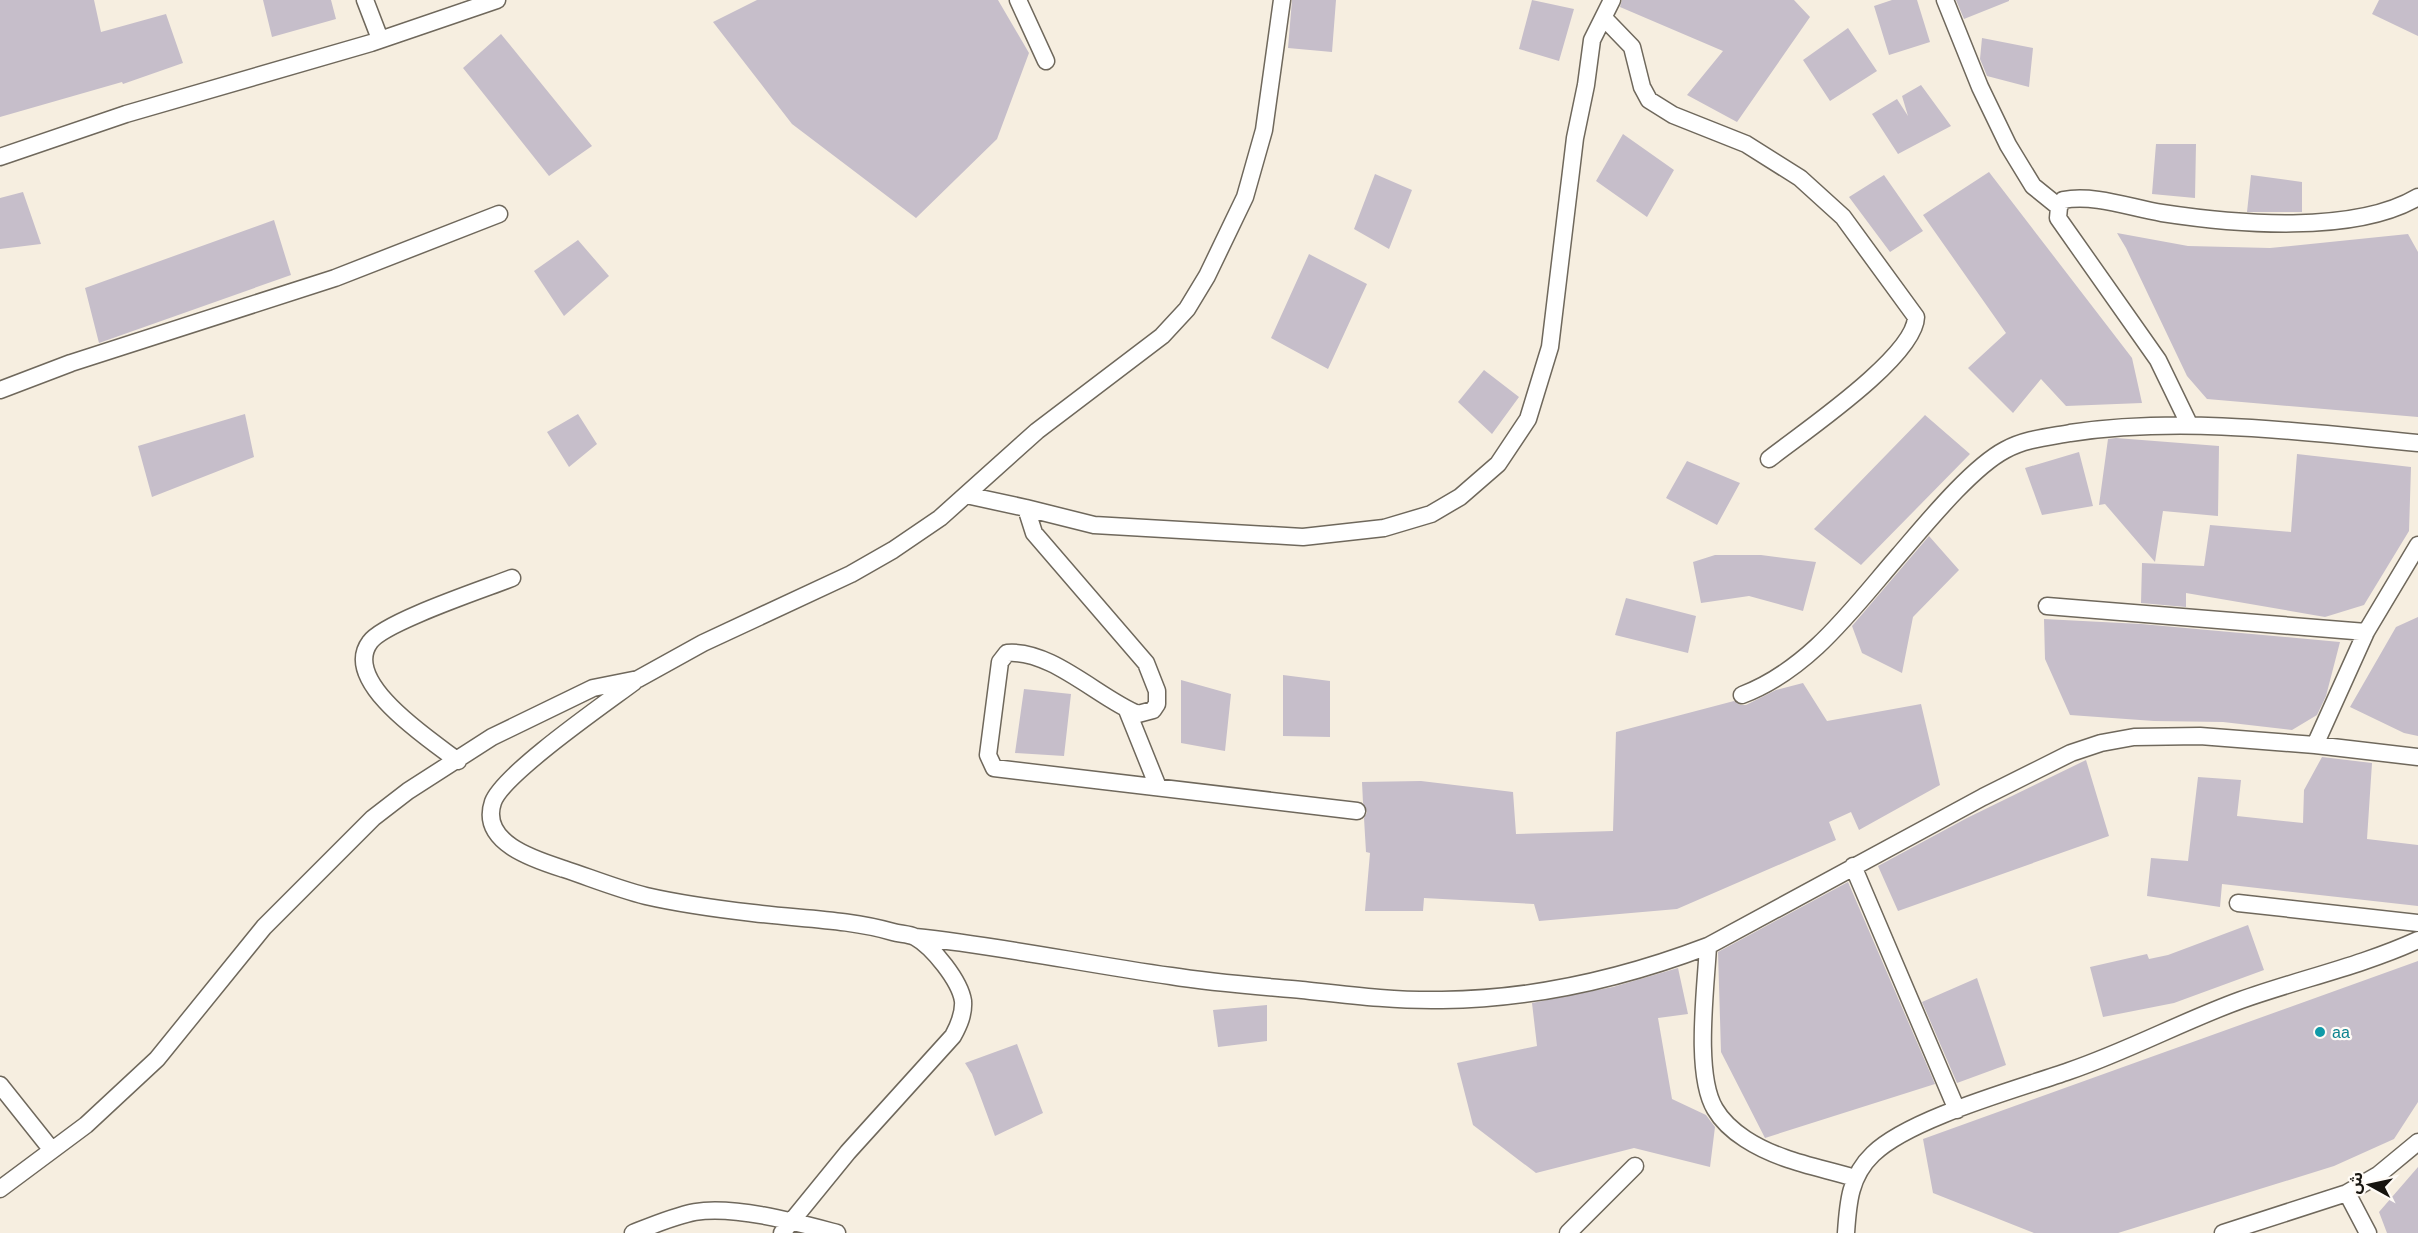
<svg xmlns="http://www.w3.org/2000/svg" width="2418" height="1233" font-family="Helvetica,'Noto Sans Arabic',sans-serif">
  <rect width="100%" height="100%" fill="#f6eee0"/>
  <path fill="#c6beca" d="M0 0H94L101 32 166 14 183 63 123 84 122 82 0 117Z
    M263 0H331L336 19 272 37Z
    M757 0H998L1029 53 997 139 916 218 792 124 713 22Z
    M1292 0H1336L1332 52 1288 48Z
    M1532 0 1574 9 1559 61 1519 49Z
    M1622 0H1794L1810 17 1737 122 1687 95 1723 51 1620 7Z
    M1892 0H1917L1930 42 1889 55 1874 6Z
    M1956 0H2009V1L1964 19Z
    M2379 0H2418V36L2372 14Z
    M1848 28 1877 71 1830 101 1803 60Z
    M501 34 592 146 549 176 463 68Z
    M1982 38 2033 48 2029 87 1987 76 1980 59Z
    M1921 85 1951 126 1898 154 1872 114 1897 99 1908 116 1902 96Z
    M1623 134 1674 170 1647 217 1596 181Z
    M2156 144H2196L2195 198 2152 194Z
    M1989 172 2132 358 2142 403 2066 406 2041 379 2013 413 1968 368 2006 333 1923 215Z
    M1375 174 1412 190 1389 249 1354 229Z
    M1884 175 1923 231 1890 252 1849 197Z
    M2251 175 2302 182V212H2247Z
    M23 192 41 244 0 249V198Z
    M274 220 291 275 99 343 85 288Z
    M2117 233 2188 246 2270 248 2408 234 2418 252V417L2207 399 2187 376 2126 248Z
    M578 240 609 276 564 316 534 271Z
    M1309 254 1367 284 1328 369 1271 338Z
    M1484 370 1519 397 1492 434 1458 402Z
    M245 414 254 457 152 497 138 446Z
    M578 414 597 444 569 467 547 432Z
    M1925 415 1970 454 1861 565 1814 529Z
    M2116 438 2219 446 2218 516 2163 511 2155 562 2105 504 2099 505 2108 439Z
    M2079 452 2093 506 2042 515 2025 468Z
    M2297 454 2411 467 2409 531 2364 605 2325 617 2186 593V607L2141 603 2142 563 2204 566 2210 525 2291 532Z
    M1687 461 1740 483 1717 525 1666 498Z
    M1929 536 1959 570 1913 617 1902 673 1862 653 1852 626Z
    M1715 555H1761L1816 562 1803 611 1749 596 1701 603 1693 562Z
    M1626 598 1696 616 1688 653 1615 635Z
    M2418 617V736L2404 733 2350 707 2396 627Z
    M2044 619 2141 624 2340 642 2326 696 2317 715 2292 730 2223 722 2154 721 2070 715 2045 659Z
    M1283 675 1330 681V737L1283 736Z
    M1181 680 1231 694 1225 751 1181 743Z
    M1803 683 1827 721 1921 704 1940 785 1859 830 1851 812 1829 822 1836 840 1677 909 1539 921 1534 904 1424 898 1423 911H1365L1370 853 1366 852 1364 818 1367 812 1363 803 1362 782 1421 781 1513 792 1516 834 1613 831 1616 732 1734 701 1740 705H1746L1776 690Z
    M1024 689 1071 694 1064 756 1015 753Z
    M2322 757 2372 763 2367 839 2418 845V906L2222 884 2220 907 2147 896 2151 858 2188 861 2198 777 2241 780 2237 816 2303 823 2304 790Z
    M2086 760 2109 836 1898 911 1878 866 1967 818Z
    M1848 882 1935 1084 1765 1138 1721 1052 1718 952Z
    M2248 925 2264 970 2174 1003 2103 1017 2090 967 2147 954 2149 959 2168 955Z
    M2418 961V1102L2394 1139 2334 1166 2118 1233H2034L1933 1193 1923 1139Z
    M1678 968 1688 1014 1658 1018 1672 1099 1706 1115 1715 1127 1710 1167 1634 1148 1536 1173 1473 1125 1457 1063 1537 1046 1532 1003 1613 987Z
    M1977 978 2006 1065 1957 1083 1922 1002Z
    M1267 1005V1041L1218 1047 1213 1010Z
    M1017 1044 1043 1113 995 1136 972 1074 965 1063Z
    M2418 1167V1233H2387L2379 1212Z"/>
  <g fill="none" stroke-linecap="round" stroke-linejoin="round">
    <g stroke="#6f685c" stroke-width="19">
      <path id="minor" d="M365 0 380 39
        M1018 0 1046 61
        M1945 0 1980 87 2008 145 2033 186 2059 207
        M1604 18 1632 47 1642 87 1649 100 1673 115 1746 144 1800 178 1843 217 1916 317C1915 357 1802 433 1769 459
        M0 157 126 114 371 43 497 0
        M0 390 71 363 335 278 499 214
        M2189 424 2158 360 2058 218 2059 207 2063 200C2095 194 2131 208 2162 213 2234 224 2354 235 2418 197
        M966 495 1026 508 1034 533 1146 663 1157 691V704L1153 710 1138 714C1100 699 1051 649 1007 653L1000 662 988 755 994 768 1357 811
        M1026 508 1094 525 1303 537 1384 528 1431 514 1460 497 1498 464 1528 419 1550 347 1575 138 1586 85 1592 40 1612 0
        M2047 606 2366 632
        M634 682C606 703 503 774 493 802 479 843 536 860 564 869 591 878 618 889 646 896 681 904 718 909 753 913 800 919 848 919 893 932 900 934 909 934 915 937 933 947 960 981 963 1001 964 1014 959 1025 953 1036L848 1152 782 1233
        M1742 695C1810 669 1853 608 1899 555 1925 525 1971 468 2005 450 2025 439 2048 437 2070 433 2185 416 2303 432 2418 443
        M1127 710 1158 787
        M2315 745 2366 632 2418 545
        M458 761C432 741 340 682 370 642 384 622 484 589 512 578
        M1853 866 1957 1110
        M2238 903 2418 923
        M915 937C1001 946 1085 964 1171 976 1214 983 1258 986 1302 990 1348 995 1395 1001 1442 1000 1532 999 1624 978 1708 946L1983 797 2071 753 2101 743 2134 737 2200 736 2315 745 2418 757
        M1708 946C1706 987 1694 1074 1715 1109 1729 1133 1759 1149 1785 1158 1807 1166 1832 1171 1855 1178
        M0 1085 51 1149
        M0 1189 86 1125 157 1059 264 927 373 818 408 791 492 737 593 688 638 679 703 643 851 574 893 550 940 518 1037 431 1162 336 1187 309 1207 276 1245 197 1264 130 1282 0
        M2347 1193 2368 1233
        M633 1233C653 1225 674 1216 695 1212 734 1205 799 1223 837 1233
        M1568 1233 1635 1166
        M1846 1233C1848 1202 1850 1176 1873 1154 1910 1118 2018 1089 2069 1071 2128 1051 2183 1021 2241 1000 2300 979 2361 966 2418 940
        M2223 1233 2347 1193 2378 1175 2418 1142"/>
    </g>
    <use href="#minor" stroke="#fff" stroke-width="16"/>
  </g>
  <circle fill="#0f9aa8" stroke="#fffbf6" stroke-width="2" cx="2320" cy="1032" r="6"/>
  <g text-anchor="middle" stroke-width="4.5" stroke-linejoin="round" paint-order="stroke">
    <g font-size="16" fill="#0d838f" stroke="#fffbf6" text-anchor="start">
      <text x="2332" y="1038">aa</text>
    </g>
  </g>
  <g transform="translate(2370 1185) rotate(278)" stroke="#fffbf6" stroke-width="4.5" paint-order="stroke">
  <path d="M0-4.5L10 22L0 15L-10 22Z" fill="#17140f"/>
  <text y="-9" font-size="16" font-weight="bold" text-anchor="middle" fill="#17140f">ش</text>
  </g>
</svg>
